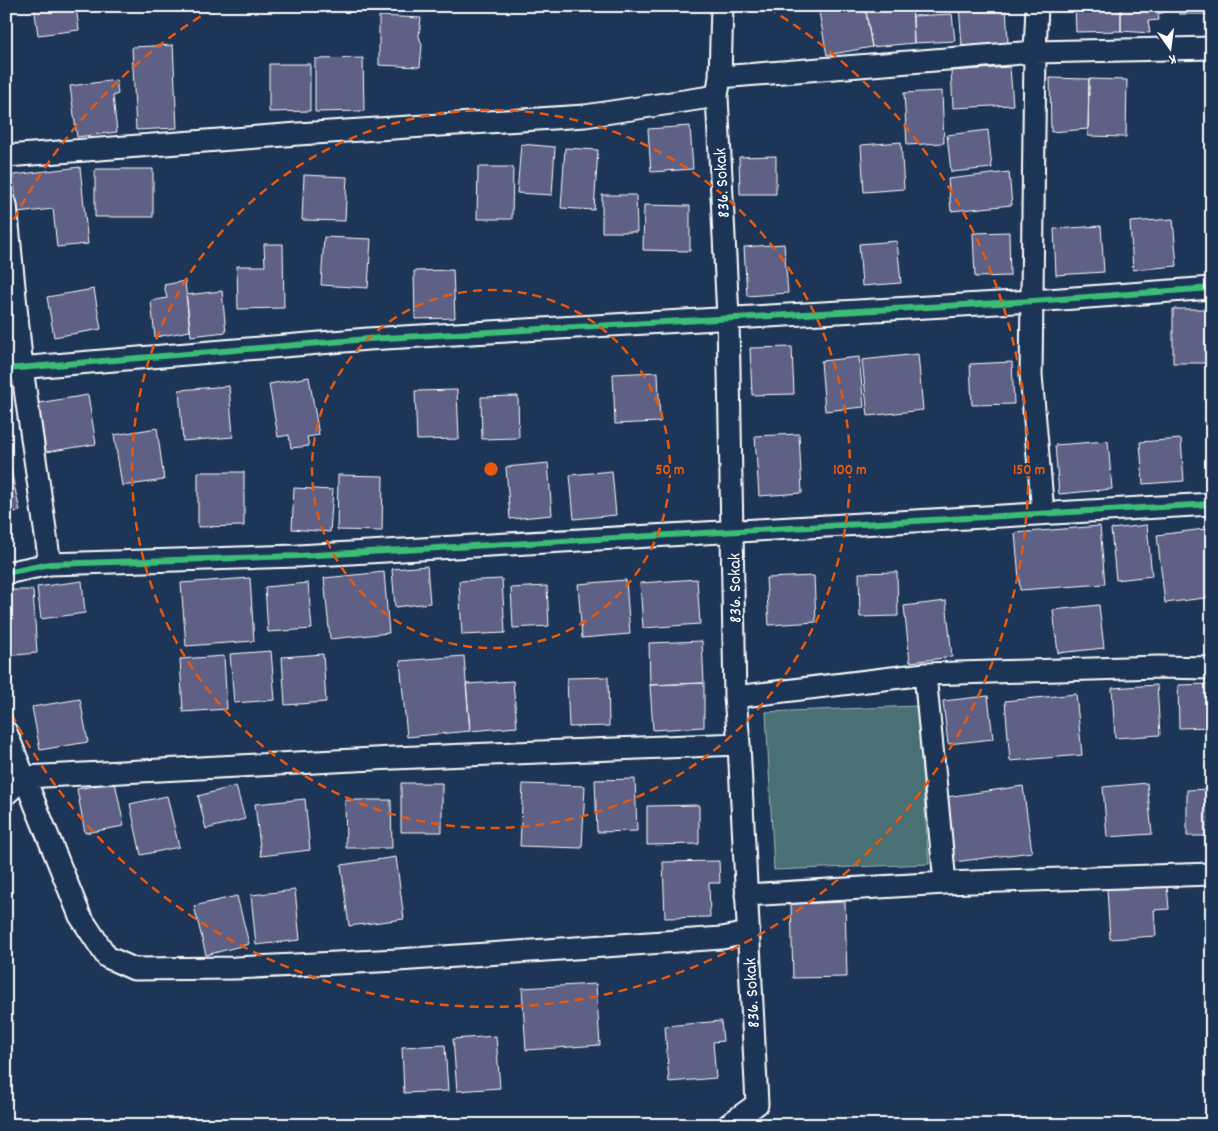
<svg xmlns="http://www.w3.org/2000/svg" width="1218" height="1131" font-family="Dekko,sans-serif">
  <rect width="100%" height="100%" fill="#1d3557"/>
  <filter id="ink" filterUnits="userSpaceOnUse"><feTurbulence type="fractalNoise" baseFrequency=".02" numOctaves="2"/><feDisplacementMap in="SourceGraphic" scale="10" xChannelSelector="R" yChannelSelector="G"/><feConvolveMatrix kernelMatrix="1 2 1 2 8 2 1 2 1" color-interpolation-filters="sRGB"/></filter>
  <g filter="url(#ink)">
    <path fill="#487075" stroke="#a4b8ba" d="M917 706 929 864 774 870 766 712Z"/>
    <path fill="#5e6186" stroke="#fff" d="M34 6H76L79 30 38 35Z
      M823 6H865L872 47 827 55 818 7Z
      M865 6H912L914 43 872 47Z
      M959 6H1006L1008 43 962 46Z
      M1075 6H1121V31L1076 32Z
      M1121 6H1167L1168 11 1158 14 1159 20 1148 21 1150 33 1121 31Z
      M1179 6H1212V14H1179Z
      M952 14 955 41 914 43 913 16Z
      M379 16 421 18 419 36 422 45 420 67 379 65Z
      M173 45 177 128 136 130 132 47Z
      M363 58 364 111 315 112V59Z
      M269 64H310V111L269 112Z
      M1010 67 1013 105 953 108 951 71Z
      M1050 78 1089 79 1088 129 1051 132Z
      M1089 79 1127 80 1126 137 1088 136Z
      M116 80 118 94 113 96 117 132 77 137 70 86Z
      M942 91 944 143 907 145 904 93Z
      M690 126 693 169 651 172 648 129Z
      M988 130 992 168 951 172 947 135Z
      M901 142 904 189 864 192 861 145Z
      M521 144 555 147 552 195 517 193Z
      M565 148 598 150 594 210 561 208Z
      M776 156V194H740L739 157Z
      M80 167 88 244 57 247 53 209 17 213 13 175Z
      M478 167H513L512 219H477Z
      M95 169H153V217H95Z
      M1009 172 1012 205 951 211 948 179Z
      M304 175 347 177 345 221 302 220Z
      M602 195H636L637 232H602Z
      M644 205 690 206V251L643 250Z
      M1173 219 1177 266 1133 270 1130 222Z
      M1101 226 1104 272 1056 275 1054 229Z
      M1009 232 1010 276 975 277 973 233Z
      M324 237 371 239 368 288 321 285Z
      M897 241 901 283 862 286 859 244Z
      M264 244H283L284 308 238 309 237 266H265Z
      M784 244 788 293 747 296 744 247Z
      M453 270 455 318 415 319 414 271Z
      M185 281 190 331 155 337 151 301 167 298 164 285Z
      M94 289 101 329 54 337 47 297Z
      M222 291 226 332 191 336 186 295Z
      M1173 309H1210L1209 363H1173Z
      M792 347 794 394 752 395 750 348Z
      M918 354 923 410 868 416 862 360Z
      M859 357 864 407 825 411 821 361Z
      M1012 362 1014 404 972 405 970 364Z
      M658 372 660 422 615 424 613 374Z
      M309 377 319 435 307 437 309 446 291 448 289 435 278 437 269 384Z
      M229 386 233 437 183 441 179 390Z
      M457 390 459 439 417 440 415 391Z
      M88 395 96 444 46 452 38 403Z
      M518 396 519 438 482 439 481 397Z
      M157 428 164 480 122 486 114 435Z
      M799 434 802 493 759 496 755 436Z
      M6 439 13 480 6 481Z
      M1181 439 1184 481 1143 484 1140 442Z
      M1108 441 1112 489 1059 494 1055 445Z
      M548 463 552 515 510 519 506 467Z
      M612 471 616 515 574 519 570 475Z
      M198 472H244V526L198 527Z
      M338 475 383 476 382 531 337 530Z
      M13 480 20 511 6 513V481Z
      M294 488 333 490 330 532 292 529Z
      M1147 525 1152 576 1116 580 1111 529Z
      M1100 526 1105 584 1020 590 1015 533Z
      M1212 528V597L1165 603 1157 535Z
      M427 566 430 603 395 607 392 569Z
      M384 572 389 633 330 639 324 578Z
      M897 572 898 616 860 617 859 573Z
      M814 576 816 622 769 625 766 578Z
      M250 578 254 641 186 646 181 583Z
      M502 579 505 633 462 635 459 581Z
      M697 579 700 624 643 628 640 583Z
      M626 580 630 634 582 638 578 584Z
      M82 581 85 613 41 619 37 587Z
      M308 583 312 629 268 632 265 587Z
      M547 586 549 626 513 628 511 588Z
      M6 590H33L37 653 6 656Z
      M946 601 952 657 910 662 904 606Z
      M1099 605 1104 648 1058 653 1053 610Z
      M702 641 704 683 650 685 649 643Z
      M271 651 275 700 234 703 230 654Z
      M323 654 326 702 285 705 282 657Z
      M224 656 227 709 183 712 180 659Z
      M464 656 470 731 407 737 400 661Z
      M608 677 609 726 569 727 567 678Z
      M513 681 517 727 470 731 466 684Z
      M704 683V727L653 730 650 685Z
      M1212 684V727L1179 728 1178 685Z
      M1157 685 1160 735 1115 738 1112 688Z
      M1076 694 1082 755 1010 761 1005 701Z
      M988 696 993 739 948 744 943 701Z
      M80 699 88 742 40 750 32 707Z
      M635 779 637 831 597 832 595 780Z
      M115 782 124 826 85 833 77 789Z
      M401 783H442V832H401Z
      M1147 783 1152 834 1107 837 1103 787Z
      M523 784 585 786 582 848 520 846Z
      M236 786 245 819 206 829 198 796Z
      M1023 786 1032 852 954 862 946 797Z
      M1212 789V836H1187V790Z
      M167 796 179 847 141 855 130 804Z
      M305 799 310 850 261 856 255 804Z
      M345 800H391L392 848H346Z
      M699 805V844L647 845V806Z
      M396 857 404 919 349 926 341 865Z
      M719 861 720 883H709L710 917 665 918 663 862Z
      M1167 885 1169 909 1154 910 1156 936 1110 939 1107 889Z
      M295 890 300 940 256 945 251 895Z
      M237 896 249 944 206 955 194 906Z
      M845 902 847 977 793 978 791 904Z
      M596 984 600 1045 526 1050 522 988Z
      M721 1021 723 1041 713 1042 716 1078 669 1082 665 1026Z
      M496 1036 500 1088 457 1091 453 1039Z
      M445 1045 448 1091 404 1093 402 1047Z"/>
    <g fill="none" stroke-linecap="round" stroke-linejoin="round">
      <g stroke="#fff" stroke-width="25">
        <path id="street" d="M722 6 720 77 717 96 728 317 735 697 739 744 757 1104 728 1125
          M1037 6 1035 52 1031 375 1043 513
          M720 77 1035 52 1212 48
          M6 156 298 134 585 116 717 96
          M6 205 22 368 50 564
          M6 369 368 339 1033 301 1212 288
          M6 573 50 564 298 556 1212 504
          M925 674 945 883
          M735 697 925 674 1158 667 1212 668
          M6 732 80 916 107 957 134 969 235 968 398 960 722 938 748 933
          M6 794 25 777 393 758 739 744
          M746 895 945 883 1212 874"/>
      </g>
      <use href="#street" stroke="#1d3557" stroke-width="21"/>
      <g stroke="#1d3557" stroke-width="9">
        <path id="cycleway" d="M6 369 368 339 1033 301 1212 288
          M6 573 50 564 298 556 1212 504"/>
      </g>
      <use href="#cycleway" stroke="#3abd76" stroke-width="6"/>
    </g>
  </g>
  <g fill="none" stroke="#e8590c" stroke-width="2.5" stroke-dasharray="9 6">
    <circle cx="491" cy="469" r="179"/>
    <circle cx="491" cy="469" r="359"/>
    <path d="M7 233A538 538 0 0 1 214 8M768 8A538 538 0 1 1 7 705"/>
  </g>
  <g text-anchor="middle" stroke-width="4" stroke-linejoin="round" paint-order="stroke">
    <g font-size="18" fill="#fff" stroke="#1d3557">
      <text transform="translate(721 183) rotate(-93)" y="6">836. Sokak</text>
      <text transform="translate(734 588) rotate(-91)" y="6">836. Sokak</text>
      <text transform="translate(751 993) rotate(-93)" y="6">836. Sokak</text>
    </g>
  </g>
  <circle cx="491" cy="469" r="8" fill="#e8590c" stroke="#1d3557" stroke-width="2.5"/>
  <g font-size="15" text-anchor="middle" font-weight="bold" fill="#e8590c" stroke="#1d3557" stroke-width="4" stroke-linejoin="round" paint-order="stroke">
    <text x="670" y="474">50 m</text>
    <text x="850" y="474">100 m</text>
    <text x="1029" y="474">150 m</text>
  </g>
  <rect width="1218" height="1131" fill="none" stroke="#1d3557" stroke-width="25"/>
  <rect x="12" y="12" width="1193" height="1106" fill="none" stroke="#fff" stroke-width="2" filter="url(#ink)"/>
  <g transform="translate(1170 48) rotate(166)" stroke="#1d3557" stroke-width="4" paint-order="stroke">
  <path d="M0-4L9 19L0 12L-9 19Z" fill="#ffffff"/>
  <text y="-8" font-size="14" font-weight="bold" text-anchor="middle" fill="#ffffff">K</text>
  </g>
</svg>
